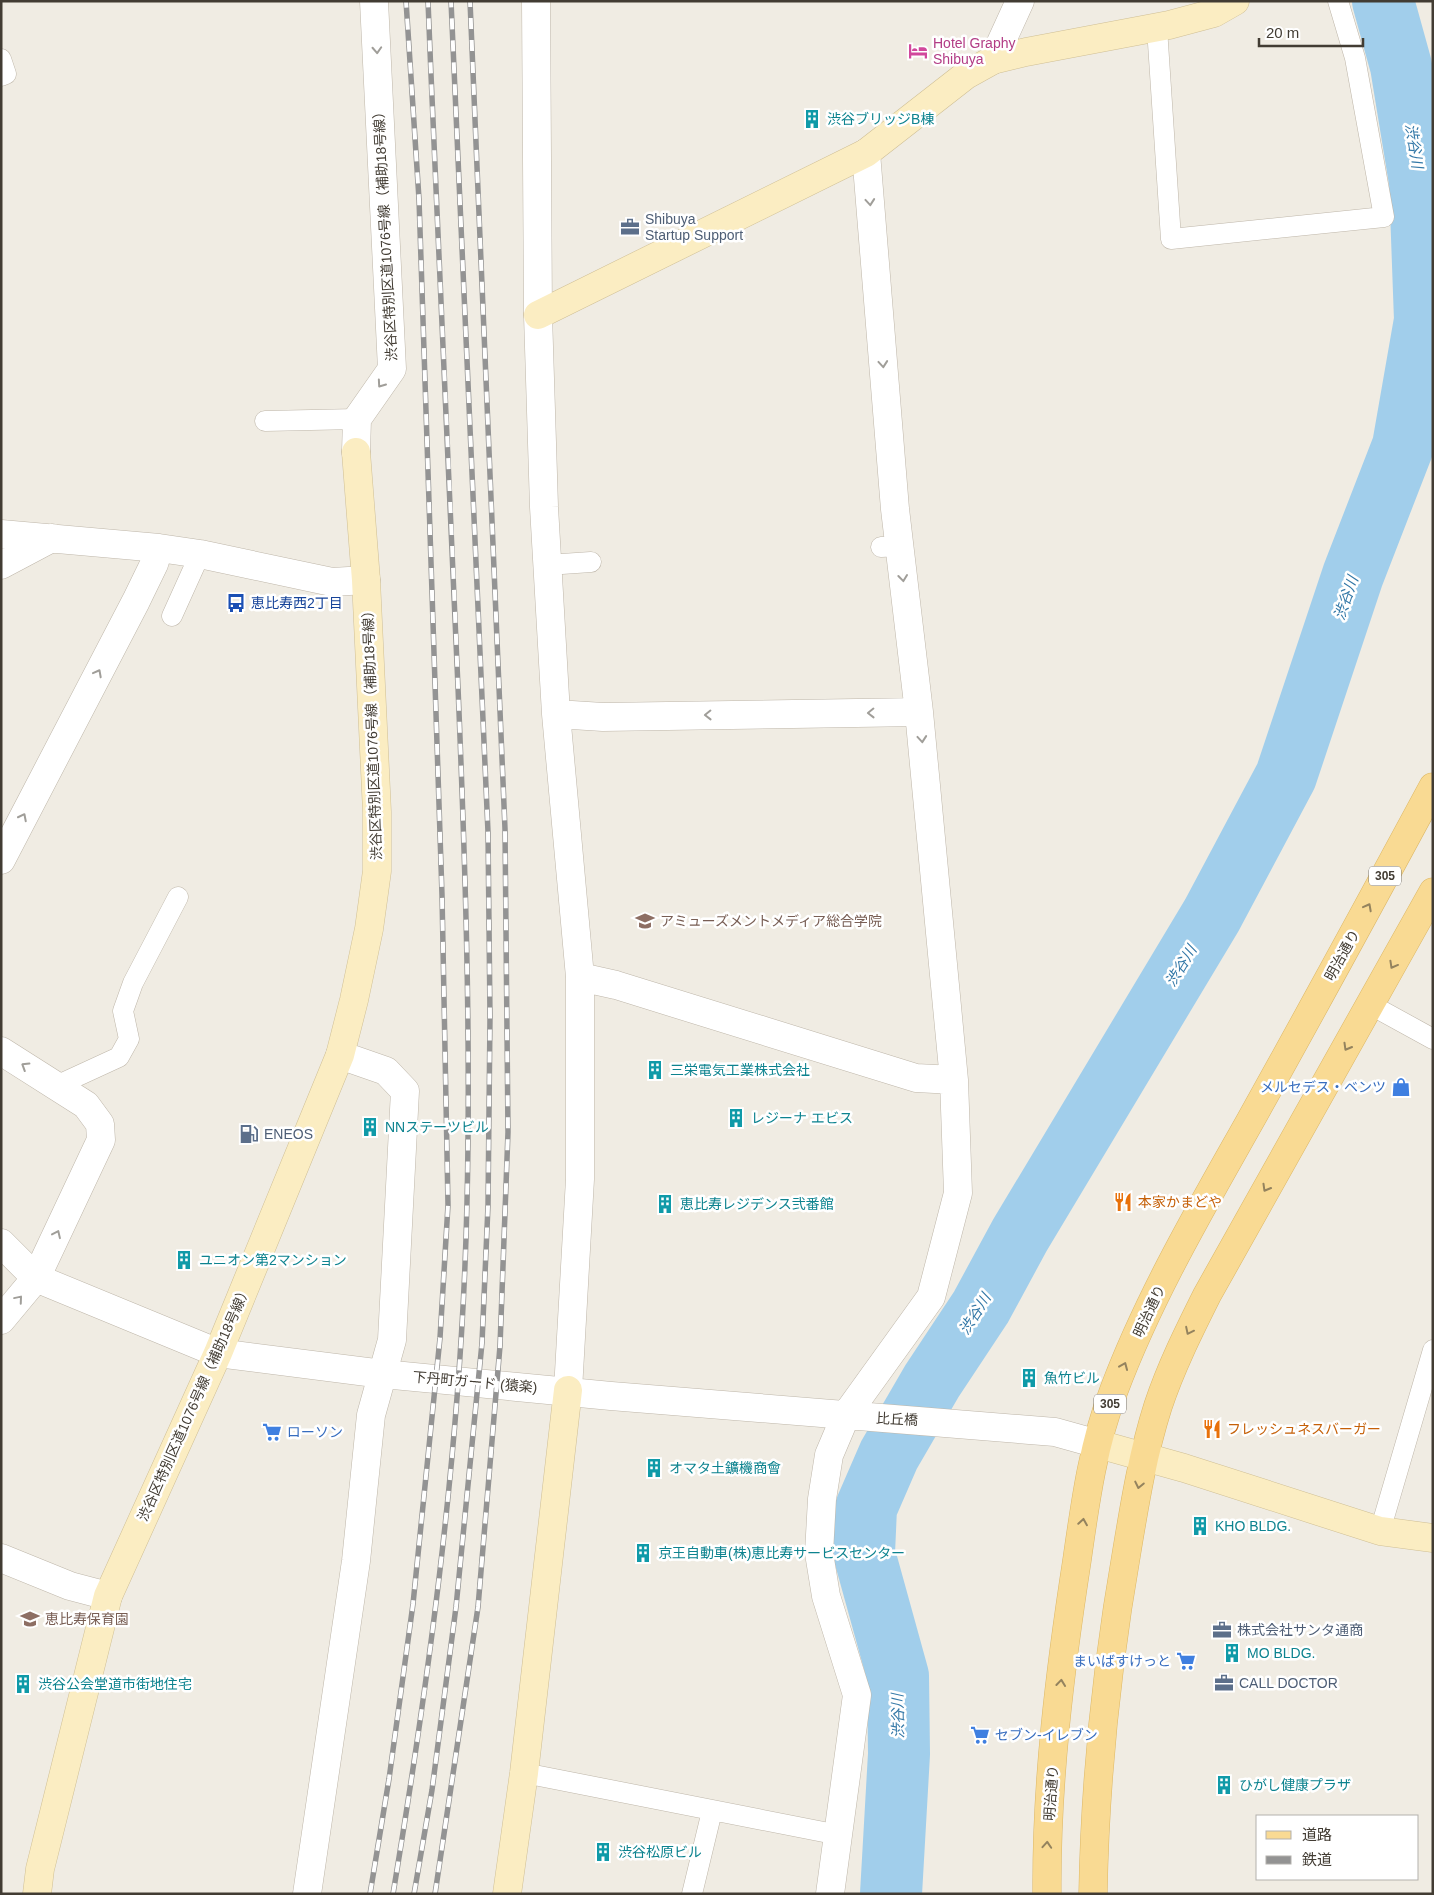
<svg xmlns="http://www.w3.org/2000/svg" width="1434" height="1895" font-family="Helvetica,'Noto Sans JP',sans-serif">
  <rect width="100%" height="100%" fill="#f0ece3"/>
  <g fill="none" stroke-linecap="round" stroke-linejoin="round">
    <path stroke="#a1ceeb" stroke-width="62" d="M891 1894 899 1754 898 1676 864 1553 866 1508 889 1455 932 1381 981 1307 1020 1235 1212 915 1286 776 1353 575 1403 446 1425 320 1420 182 1401 66 1383 1"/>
    <g stroke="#beb6a9" stroke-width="21">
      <path id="lane" d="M1157 28 1171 239 1384 217 1355 58 1338 1
        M1 59 6 74 1 76
        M265 421 357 419
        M881 547 900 546
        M547 565 591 562
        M172 616 200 554
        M1371 1005 1433 1039
        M56 1086 119 1057 129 1039 123 1011 133 983 178 897
        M1380 1531 1433 1350
        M524 1773 839 1835
        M692 1894 712 1811"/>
    </g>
    <g stroke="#beb6a9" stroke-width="29">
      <path id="street" d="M536 1 538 315 544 507 556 714 580 977V1179L568 1390
        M993 60 1020 1
        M356 452 357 419 392 369 374 1
        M1 534 159 548 200 554 332 582 366 580
        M1 565 52 538
        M556 714 603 717 919 712
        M1 860 136 601 154 564 159 548
        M580 977 616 985 916 1078 954 1080
        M1 1051 86 1105 100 1124 101 1140 36 1278 1 1320
        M1 1243 36 1278 218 1353 383 1374 611 1396 1055 1432 1098 1444
        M1 1558 70 1586 108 1596
        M307 1894 356 1561 371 1415 392 1340 405 1091 386 1071 340 1055
        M830 1894 857 1695 826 1596 819 1553 822 1499 829 1455 846 1415 931 1297 958 1193 954 1080 919 712 895 509 866 153"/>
    </g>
    <g stroke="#cfbf95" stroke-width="29">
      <path id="secondary" d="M538 315 866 153 966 75 993 60 1026 52 1169 25 1214 13 1235 1
        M1098 1444 1184 1468 1380 1531 1433 1538
        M37 1894 40 1869 108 1596 218 1353 340 1055 354 1000 369 929 377 871V812L366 580 356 452
        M507 1894 524 1773 568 1390"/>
    </g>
    <g stroke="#dcb765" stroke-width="29">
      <path id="primary" d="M1047 1894C1046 1783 1060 1670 1077 1560 1085 1504 1093 1444 1114 1390 1149 1297 1200 1210 1249 1123 1311 1012 1372 900 1433 787
        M1093 1894C1095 1779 1107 1664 1127 1550 1135 1502 1143 1453 1158 1406 1171 1367 1189 1331 1207 1295L1433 892"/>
    </g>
    <use href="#lane" stroke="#fff" stroke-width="20"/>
    <use href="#street" stroke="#fff" stroke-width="28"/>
    <use href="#secondary" stroke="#fbedc2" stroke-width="28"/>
    <use href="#primary" stroke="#f9da93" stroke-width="28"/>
    <g stroke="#939393" stroke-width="5.5">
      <path id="rail" d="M370 1894 389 1779 413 1604 440 1338 448 1205 442 895 419 199 406 1
        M393 1894C431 1666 462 1434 467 1202 471 1030 465 859 458 687 449 459 437 230 428 1
        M414 1894 432 1790 456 1607 482 1343 488 1206 490 1017 488 832 451 1
        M435 1894 478 1607 500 1346 508 1132 505 829 470 1"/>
    </g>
    <use href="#rail" stroke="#fff" stroke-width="4" stroke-dasharray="11" stroke-linecap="butt"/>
  </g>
  <defs><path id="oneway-chevron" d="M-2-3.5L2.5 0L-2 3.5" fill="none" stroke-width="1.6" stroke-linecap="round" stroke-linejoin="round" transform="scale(1.25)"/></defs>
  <g stroke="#a09e99">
    <use href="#oneway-chevron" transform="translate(377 50) rotate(87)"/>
    <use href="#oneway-chevron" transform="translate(870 202) rotate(85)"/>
    <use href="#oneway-chevron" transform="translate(883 364) rotate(85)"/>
    <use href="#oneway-chevron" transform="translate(381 384) rotate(125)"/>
    <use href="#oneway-chevron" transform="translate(903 578) rotate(83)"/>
    <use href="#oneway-chevron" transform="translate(98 673) rotate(-62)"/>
    <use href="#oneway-chevron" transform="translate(871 713) rotate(179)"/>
    <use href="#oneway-chevron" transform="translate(708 715) rotate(179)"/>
    <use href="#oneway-chevron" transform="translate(922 739) rotate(85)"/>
    <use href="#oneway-chevron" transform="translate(23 817) rotate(-63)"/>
    <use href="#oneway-chevron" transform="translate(25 1066) rotate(-148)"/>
    <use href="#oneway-chevron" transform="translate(57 1234) rotate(-65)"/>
    <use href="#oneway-chevron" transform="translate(19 1299) rotate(-50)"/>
  </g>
  <g stroke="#94835e">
    <use href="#oneway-chevron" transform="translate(1368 907) rotate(-62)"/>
    <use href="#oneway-chevron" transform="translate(1393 965) rotate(119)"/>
    <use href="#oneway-chevron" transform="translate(1347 1047) rotate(120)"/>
    <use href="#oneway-chevron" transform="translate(1266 1188) rotate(120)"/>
    <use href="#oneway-chevron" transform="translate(1189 1331) rotate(116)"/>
    <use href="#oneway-chevron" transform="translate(1124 1366) rotate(-67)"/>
    <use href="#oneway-chevron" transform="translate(1139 1485) rotate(102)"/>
    <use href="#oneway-chevron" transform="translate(1083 1522) rotate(-81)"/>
    <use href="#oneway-chevron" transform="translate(1061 1683) rotate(-84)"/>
    <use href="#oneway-chevron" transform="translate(1047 1845) rotate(-86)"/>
  </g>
  <defs>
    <g id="hotel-bare" transform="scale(1.5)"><path d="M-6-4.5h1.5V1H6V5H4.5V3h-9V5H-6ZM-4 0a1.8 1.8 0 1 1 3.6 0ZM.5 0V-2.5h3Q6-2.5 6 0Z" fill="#d1479c" stroke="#fff" stroke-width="2.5" paint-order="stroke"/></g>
    <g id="building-bare" transform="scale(1.5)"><path d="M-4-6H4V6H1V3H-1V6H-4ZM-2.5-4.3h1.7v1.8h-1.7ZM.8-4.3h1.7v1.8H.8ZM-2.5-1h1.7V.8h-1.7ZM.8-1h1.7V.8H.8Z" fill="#0f9aa8" stroke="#fff" stroke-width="2.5" paint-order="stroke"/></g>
    <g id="office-bare" transform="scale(1.5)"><path d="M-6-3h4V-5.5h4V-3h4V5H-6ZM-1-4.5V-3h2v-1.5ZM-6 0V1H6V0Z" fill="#5c6f8a" stroke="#fff" stroke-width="2.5" paint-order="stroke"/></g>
    <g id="bus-bare" transform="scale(1.5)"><path d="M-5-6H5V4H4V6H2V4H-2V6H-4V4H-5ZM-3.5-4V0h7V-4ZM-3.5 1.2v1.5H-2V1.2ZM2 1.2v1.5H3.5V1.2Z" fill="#1a4fb4" stroke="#fff" stroke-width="2.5" paint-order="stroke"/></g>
    <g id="university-bare" transform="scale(1.5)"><path d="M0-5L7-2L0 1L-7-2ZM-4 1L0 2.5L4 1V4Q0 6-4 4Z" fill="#8d6e63" stroke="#fff" stroke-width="2.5" paint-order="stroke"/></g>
    <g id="shop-bare" transform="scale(1.5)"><path d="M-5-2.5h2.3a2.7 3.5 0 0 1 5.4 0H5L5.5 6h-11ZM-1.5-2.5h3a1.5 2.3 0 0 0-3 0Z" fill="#3f7fe0" stroke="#fff" stroke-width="2.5" paint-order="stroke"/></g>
    <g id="fuel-bare" transform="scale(1.5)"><path d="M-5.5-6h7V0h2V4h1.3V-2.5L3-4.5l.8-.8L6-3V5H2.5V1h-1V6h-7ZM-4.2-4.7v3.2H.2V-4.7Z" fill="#5c6f8a" stroke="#fff" stroke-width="2.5" paint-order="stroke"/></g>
    <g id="restaurant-bare" transform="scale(1.5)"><path d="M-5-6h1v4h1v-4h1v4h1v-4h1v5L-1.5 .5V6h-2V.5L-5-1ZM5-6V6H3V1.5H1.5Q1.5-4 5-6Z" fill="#e8710a" stroke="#fff" stroke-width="2.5" paint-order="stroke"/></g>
    <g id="supermarket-bare" transform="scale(1.5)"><path d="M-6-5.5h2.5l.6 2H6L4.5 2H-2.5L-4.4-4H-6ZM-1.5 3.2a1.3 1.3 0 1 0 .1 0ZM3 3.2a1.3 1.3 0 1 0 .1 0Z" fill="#3f7fe0" stroke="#fff" stroke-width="2.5" paint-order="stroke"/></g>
    <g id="school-bare" transform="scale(1.5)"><path d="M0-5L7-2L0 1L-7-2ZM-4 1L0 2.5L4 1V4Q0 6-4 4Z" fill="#8d6e63" stroke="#fff" stroke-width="2.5" paint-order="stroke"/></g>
  </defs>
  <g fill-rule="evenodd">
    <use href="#hotel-bare" x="918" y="51"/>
    <use href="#building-bare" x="812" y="119"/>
    <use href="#office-bare" x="630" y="227"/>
    <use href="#bus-bare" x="236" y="603"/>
    <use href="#university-bare" x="645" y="921"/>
    <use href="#building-bare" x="655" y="1070"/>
    <use href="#shop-bare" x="1401" y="1087"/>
    <use href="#building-bare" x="736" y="1118"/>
    <use href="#building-bare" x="370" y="1127"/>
    <use href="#fuel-bare" x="249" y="1134"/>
    <use href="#restaurant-bare" x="1123" y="1202"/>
    <use href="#building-bare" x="665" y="1204"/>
    <use href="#building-bare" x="184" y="1260"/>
    <use href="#building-bare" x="1029" y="1378"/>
    <use href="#restaurant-bare" x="1212" y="1429"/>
    <use href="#supermarket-bare" x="272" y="1432"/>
    <use href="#building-bare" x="654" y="1468"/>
    <use href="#building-bare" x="1200" y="1526"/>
    <use href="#building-bare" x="643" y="1553"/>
    <use href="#school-bare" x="30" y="1619"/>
    <use href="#office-bare" x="1222" y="1630"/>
    <use href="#building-bare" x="1232" y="1653"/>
    <use href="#supermarket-bare" x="1186" y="1661"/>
    <use href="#office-bare" x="1224" y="1683"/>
    <use href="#building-bare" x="23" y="1684"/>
    <use href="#supermarket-bare" x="980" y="1735"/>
    <use href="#building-bare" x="1224" y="1785"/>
    <use href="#building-bare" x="603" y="1852"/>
  </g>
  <g text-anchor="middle" stroke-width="5" stroke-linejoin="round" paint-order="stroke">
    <g fill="#fff" stroke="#7b7670" stroke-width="1">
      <rect x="1369" y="866.5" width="32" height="19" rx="4"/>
      <rect x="1094" y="1394.5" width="32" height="19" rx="4"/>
    </g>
    <g font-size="12" font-weight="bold" fill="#423c33">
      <text x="1385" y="880">305</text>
      <text x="1110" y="1408">305</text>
    </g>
    <g font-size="14" fill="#b23c85" stroke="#fff" text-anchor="start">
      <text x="933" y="48">Hotel Graphy<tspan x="933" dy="16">Shibuya</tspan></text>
    </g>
    <g font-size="14" fill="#0d838f" stroke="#fff" text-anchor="start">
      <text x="827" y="124">渋谷ブリッジB棟</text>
      <text x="670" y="1075">三栄電気工業株式会社</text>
      <text x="751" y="1123">レジーナ エビス</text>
      <text x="385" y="1132">NNステーツビル</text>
      <text x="680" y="1209">恵比寿レジデンス弐番館</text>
      <text x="199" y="1265">ユニオン第2マンション</text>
      <text x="1044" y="1383">魚竹ビル</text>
      <text x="669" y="1473">オマタ土鑛機商會</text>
      <text x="1215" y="1531">KHO BLDG.</text>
      <text x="658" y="1558">京王自動車(株)恵比寿サービスセンター</text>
      <text x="1247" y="1658">MO BLDG.</text>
      <text x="38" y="1689">渋谷公会堂道市街地住宅</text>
      <text x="1239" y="1790">ひがし健康プラザ</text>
      <text x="618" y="1857">渋谷松原ビル</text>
    </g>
    <g font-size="14" fill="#4e5e75" stroke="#fff" text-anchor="start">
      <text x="645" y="224">Shibuya<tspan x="645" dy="16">Startup Support</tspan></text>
      <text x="264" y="1139">ENEOS</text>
      <text x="1237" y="1635">株式会社サンタ通商</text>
      <text x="1239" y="1688">CALL DOCTOR</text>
    </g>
    <g font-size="14" fill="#423c33" stroke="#fff">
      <text transform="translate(385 233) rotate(-93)" y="5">渋谷区特別区道1076号線（補助18号線）</text>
      <text transform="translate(372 732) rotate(-92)" y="5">渋谷区特別区道1076号線（補助18号線）</text>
      <text transform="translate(1342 955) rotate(-61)" y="5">明治通り</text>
      <text transform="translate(1149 1311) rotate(-65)" y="5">明治通り</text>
      <text transform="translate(475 1382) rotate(5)" y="5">下丹町ガード (猿楽)</text>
      <text transform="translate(194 1403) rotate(-66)" y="5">渋谷区特別区道1076号線（補助18号線）</text>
      <text transform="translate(897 1419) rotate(3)" y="5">比丘橋</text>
      <text transform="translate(1051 1793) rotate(-86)" y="5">明治通り</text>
    </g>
    <g font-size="14" fill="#164399" stroke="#fff" text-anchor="start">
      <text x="251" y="608">恵比寿西2丁目</text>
    </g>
    <g font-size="14" fill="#785e54" stroke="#fff" text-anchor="start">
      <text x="660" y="926">アミューズメントメディア総合学院</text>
      <text x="45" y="1624">恵比寿保育園</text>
    </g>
    <g font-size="14" fill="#366cbe" stroke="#fff" text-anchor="end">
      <text x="1386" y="1092">メルセデス・ベンツ</text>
      <text x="287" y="1437" text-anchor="start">ローソン</text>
      <text x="1171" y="1666">まいばすけっと</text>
      <text x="995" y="1740" text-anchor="start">セブン-イレブン</text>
    </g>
    <g font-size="14" fill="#c56008" stroke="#fff" text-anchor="start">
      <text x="1138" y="1207">本家かまどや</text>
      <text x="1227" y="1434">フレッシュネスバーガー</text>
    </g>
    <g font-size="15" font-style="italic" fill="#3378a7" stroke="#fff">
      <text transform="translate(1414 146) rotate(81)" y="5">渋谷川</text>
      <text transform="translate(1346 598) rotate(-71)" y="5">渋谷川</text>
      <text transform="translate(1181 966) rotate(-59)" y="5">渋谷川</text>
      <text transform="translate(975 1314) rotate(-58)" y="5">渋谷川</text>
      <text transform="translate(898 1716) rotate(-91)" y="5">渋谷川</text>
    </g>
  </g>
  <rect width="1434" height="1895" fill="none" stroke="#423c33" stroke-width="5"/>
  <rect x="1256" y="1815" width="162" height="65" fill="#ffffff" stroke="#b3b1ad"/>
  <rect x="1266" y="1831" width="25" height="8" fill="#f9da93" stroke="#b3b1ad"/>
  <text x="1302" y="1840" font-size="15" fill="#423c33">道路</text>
  <rect x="1266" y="1856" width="25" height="8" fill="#939393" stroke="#b3b1ad"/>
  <text x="1302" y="1865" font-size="15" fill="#423c33">鉄道</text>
  <path d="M1259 38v8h104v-8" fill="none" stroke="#423c33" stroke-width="2.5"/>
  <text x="1266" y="38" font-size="15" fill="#423c33" stroke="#ffffff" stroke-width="4" paint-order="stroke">20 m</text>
</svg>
